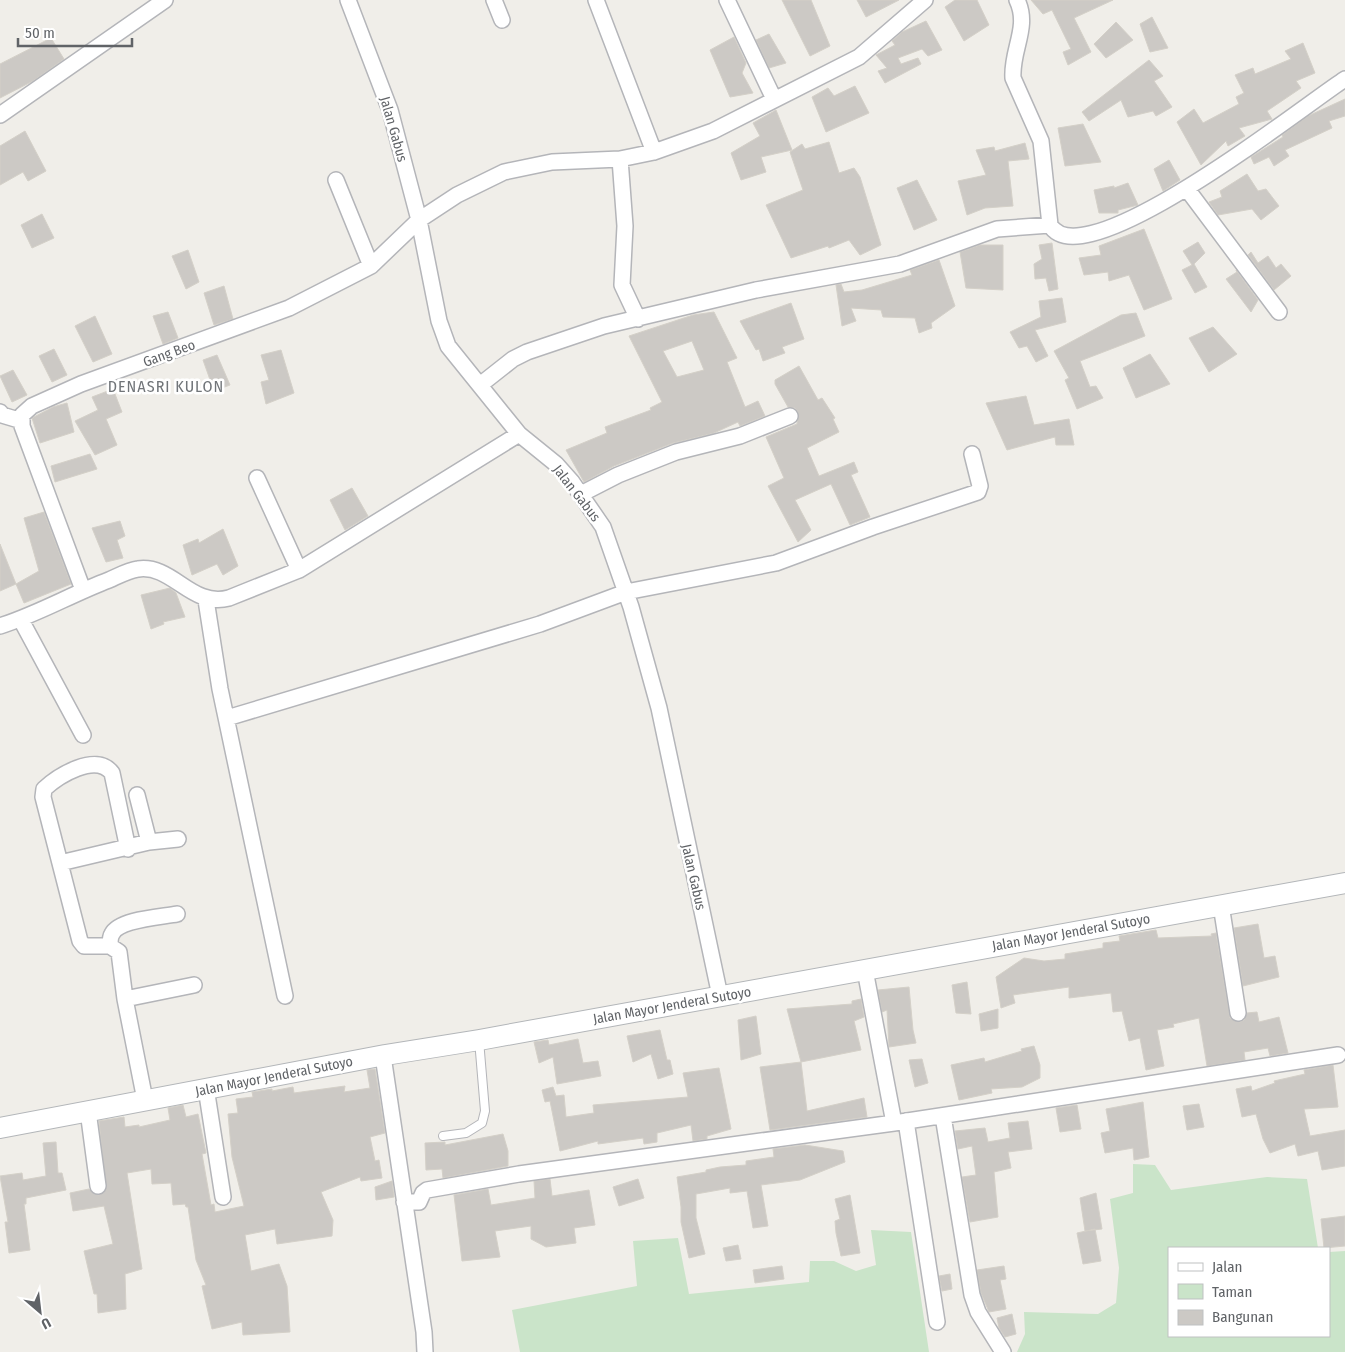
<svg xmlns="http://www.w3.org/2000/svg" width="1345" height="1352" font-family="'Fira Sans Condensed',sans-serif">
  <rect width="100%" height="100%" fill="#f0eee9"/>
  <path fill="#cae4c9" d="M1133 1164 1155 1165 1171 1190 1267 1177 1307 1179 1318 1248H1169V1336H1329V1252L1345 1251V1352H1017L1025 1334 1024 1312 1098 1314 1116 1303 1119 1268 1110 1199 1133 1193Z
    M871 1230 911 1232 929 1352H520L512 1310 637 1286 633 1241 678 1238 689 1294 809 1282 810 1261H834L856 1271 876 1265Z"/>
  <path fill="#ccc9c5" stroke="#d4d0c8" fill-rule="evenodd" d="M782 0H811L830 46 810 56Z
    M857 0H899L866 17Z
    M955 0H977L989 25 964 41 945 7Z
    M1031 0H1113L1074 18 1091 52 1068 65 1063 52 1071 49 1052 10 1043 14Z
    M1152 17 1168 48 1150 52 1140 24Z
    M926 21 942 50 928 56 922 49 898 58 901 64 918 58 921 64 885 83 878 71 887 68 876 55 895 45 892 41 902 32Z
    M1116 22 1133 40 1106 58 1094 44Z
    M769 34 786 63 769 68 756 40Z
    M734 37 746 63 742 73 753 93 730 97 710 50Z
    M51 38 64 59 33 81 0 98V64Z
    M1303 43 1315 73 1296 81 1301 88 1267 111 1272 119 1239 128 1245 136 1228 146 1226 141 1201 165 1177 122 1194 109 1203 123 1239 104 1236 97 1244 93 1235 75 1253 68 1255 74 1291 59 1285 51Z
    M1149 60 1163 76 1154 81 1172 107 1156 116 1153 111 1128 117 1121 100 1089 121 1082 112Z
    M855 86 869 113 826 132 812 97 828 88 834 96Z
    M1345 99V116L1329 121 1332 128 1285 150 1289 156 1274 166 1269 157 1254 164 1251 157 1283 137 1282 135 1308 116Z
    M776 110 792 150 761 157 766 172 741 180 731 153 760 136 753 123Z
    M1083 124 1101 162 1065 166 1058 128Z
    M25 131 46 171 28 181 23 172 0 185V146Z
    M829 142 839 173 854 168 860 177 881 245 860 255 849 240 829 248 828 246 791 258 766 205 803 190 790 152 802 144 805 149Z
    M1025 143 1029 159 1008 161 1013 206 985 208 967 215 958 181 986 175 976 150 994 147 995 151Z
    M1169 160 1180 180 1163 191 1154 169Z
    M1247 174 1258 191 1266 189 1279 206 1261 220 1252 209 1218 215 1209 202 1222 197 1220 191Z
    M917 180 937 220 914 230 897 188Z
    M1128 183 1138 205 1118 210V213H1099L1094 190 1114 186V188Z
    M42 214 54 238 32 248 21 225Z
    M1144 229 1172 299 1144 310 1129 275 1109 281 1108 272 1084 275 1079 258 1101 255 1099 246Z
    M1198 242 1205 253 1194 264 1207 287 1195 293 1182 270 1192 265 1183 251Z
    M1052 243 1058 289 1049 291 1046 278 1035 279 1034 264 1042 259 1039 245Z
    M980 245H1003V290L966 288 960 252Z
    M188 250 199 282 186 289 172 256Z
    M1251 252 1258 263 1268 256 1276 268 1281 264 1291 276 1274 290 1248 255Z
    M939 260 955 306 931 323 932 328 919 333 915 318 883 317 881 310 851 308 856 321 842 326 836 285 841 284 844 292 862 290 912 275 910 270Z
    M1236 270 1258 300 1251 312 1226 279 1237 272Z
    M224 286 233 319 214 325 204 293Z
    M1062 298 1066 322 1035 330 1048 356 1036 362 1027 346 1019 348 1010 332 1041 317 1039 301Z
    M791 303 804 339 782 347 785 353 763 361 759 349 756 350 740 321Z
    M168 312 178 338 163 344 153 316Z
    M714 312 737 358 727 362 745 407 758 401 765 416 740 426 738 422 714 433 673 443 614 466 584 482 566 450 607 433 605 427 651 410 650 408 662 402 629 336 693 315ZM692 341 704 370 677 377 663 351Z
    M1136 313 1145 336 1080 361 1090 387 1096 386 1103 398 1077 409 1065 380 1069 378 1054 351 1121 315Z
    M95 316 112 354 93 362 75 326Z
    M1213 327 1237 354 1209 372 1189 338Z
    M54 349 67 375 52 382 39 356Z
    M281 350 294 393 266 404 261 382 269 380 261 355Z
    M1150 354 1170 384 1136 398 1123 368Z
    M217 355 230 385 214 391 203 360Z
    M799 366 818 400 822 398 835 418 833 419 839 432 807 448 819 476 854 462 858 472 851 475 870 517 850 525 831 484 795 500 811 530 798 542 768 486 784 478 766 437 797 424 798 412 795 408 788 407 775 384V380Z
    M13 370 27 395 12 402 0 376Z
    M113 389 122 412 106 419 117 445 95 455 75 421 98 410 92 397Z
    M1026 396 1034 425 1069 419 1074 445H1056L1055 437 1007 450 986 403Z
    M67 403 74 432 40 443 32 418 53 407Z
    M90 454 97 469 55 482 51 466Z
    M352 488 368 516 345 530 330 500Z
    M44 512 71 584 24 603 16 584 39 571 24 518Z
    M120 521 125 536 117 540 123 558 106 562 92 528Z
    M223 529 238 566 223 575 217 564 192 575 183 545 198 539 199 543Z
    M0 544 16 584 0 591Z
    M170 588 176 593 185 617 163 622 164 624 151 629 141 595Z
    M1258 924 1264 958 1275 956 1279 977 1243 986 1234 928Z
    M1156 930 1158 938 1212 936 1211 934 1216 933 1230 1018 1240 1022 1244 1020 1247 1013 1257 1012 1259 1022 1279 1017 1288 1053 1270 1056 1268 1048 1244 1052 1245 1060 1207 1066 1199 1018 1173 1024 1174 1027 1157 1030 1164 1066 1146 1070 1140 1038 1129 1041 1122 1011 1113 1012 1111 993 1069 998V987L1013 995 1015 1003 1001 1008 996 977 1024 958 1044 961 1065 959V954L1103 948V943L1120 941 1119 936Z
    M967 982 971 1014 956 1013 952 985Z
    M909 987 913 1030 916 1043 889 1047 887 1010 882 1012 878 990Z
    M861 999 864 1017 854 1021 861 1050 801 1062 787 1009 852 1004V1001Z
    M998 1009V1028L981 1031 979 1014Z
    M756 1016 761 1054 741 1060 738 1020Z
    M660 1030 667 1060H670L673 1074 658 1079 651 1054 633 1062 627 1036Z
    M578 1039 583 1063 598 1061 601 1076 557 1084 553 1057 539 1063 534 1042 548 1040 549 1045Z
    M1034 1046 1040 1065V1078L1022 1087 991 1089 992 1093 959 1100 951 1065 984 1058 985 1062 1022 1051 1021 1049Z
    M922 1059 928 1083 915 1087 909 1060Z
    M801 1062 807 1111 864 1098 867 1117 770 1130 760 1067Z
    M1333 1065 1338 1107 1304 1109 1310 1136 1345 1130V1166L1322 1170 1318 1151 1298 1156 1295 1144 1270 1153 1263 1139 1256 1114 1242 1117 1236 1089 1251 1086 1252 1091 1275 1083 1274 1081 1305 1074 1304 1070Z
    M719 1068 731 1129 707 1136V1139L693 1141 691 1125 657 1133V1142L644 1144 643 1138 598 1144V1141L560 1151 550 1101 545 1102 542 1090 553 1087 556 1096 564 1095 566 1117 594 1113 593 1105 688 1097 683 1073Z
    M375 1069 385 1133 370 1137 375 1161 379 1160 382 1178 361 1181 360 1177 321 1192 333 1220 332 1236 277 1244 275 1229 245 1235 251 1271 279 1264 287 1286 290 1332 243 1335 242 1322 212 1329 202 1286 206 1285 196 1260 188 1207H186L185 1204 173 1205 171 1183 152 1184 151 1169 127 1173 142 1269 125 1274 126 1309 98 1313 97 1294H94L84 1251 113 1244 104 1206 73 1211 70 1193 89 1189 94 1194 99 1195 106 1190 99 1121 124 1117 125 1127 139 1125V1127L170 1120 168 1108 183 1105 186 1117 198 1114 206 1153 202 1154 211 1205 214 1204 215 1212 244 1206 232 1157 228 1114 238 1113 236 1099 253 1097 252 1092 272 1089V1091L293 1087 294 1093 345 1086 344 1092 370 1088 367 1070Z
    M1143 1102 1149 1157 1134 1160 1133 1148 1105 1153 1101 1133 1110 1131 1106 1109Z
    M1199 1104 1204 1127 1187 1130 1183 1106Z
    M1077 1105 1081 1129 1060 1132 1056 1108Z
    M1028 1121 1032 1149 1008 1152 1011 1168 994 1172 998 1217 970 1222 962 1177 976 1175 972 1146 958 1149 955 1131 985 1128 988 1142 1010 1138 1008 1123Z
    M503 1134 508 1151V1166L443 1178 442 1169 426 1170 425 1143 445 1142V1145Z
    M56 1142 58 1173H62L66 1190 26 1198V1204H24L30 1250 9 1253 5 1222H8L0 1176 22 1173 23 1180 46 1176 43 1143Z
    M805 1145 843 1151 845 1162 800 1180 761 1185 768 1226 753 1228 747 1191 730 1193V1188L696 1194V1218L705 1254 689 1258 681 1222V1207L677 1177 706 1172V1170L720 1167 746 1165V1161L774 1157 773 1149Z
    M550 1179 552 1196 589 1190 595 1225 574 1228 576 1243 546 1247 531 1239V1226L495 1231 500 1257 462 1261 454 1195 488 1189 491 1205 535 1198 534 1181Z
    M638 1179 644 1198 619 1206 613 1187Z
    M392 1181 394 1197 376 1200 375 1187Z
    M1096 1193 1102 1229 1085 1231 1080 1198Z
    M850 1195 860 1253 841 1256 836 1233 835 1221 840 1219 835 1199Z
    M1345 1216V1246L1324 1248 1321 1219Z
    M1095 1229 1101 1261 1083 1264 1077 1233Z
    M738 1245 741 1259 726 1261 723 1248Z
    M782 1266 784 1279 755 1283 753 1270Z
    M1004 1266 1006 1279 1000 1280 1006 1309 989 1312 981 1293 977 1270Z
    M950 1274 952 1289 942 1291 939 1276Z
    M1012 1314 1016 1334 1005 1337 999 1328 997 1318Z"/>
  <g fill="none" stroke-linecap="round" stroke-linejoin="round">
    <g stroke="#b4b5b9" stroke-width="10">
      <path id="lane" d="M443 1136 466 1133 482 1123 485 1111 479 1040"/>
    </g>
    <g stroke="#b4b5b9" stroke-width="18">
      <path id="street" d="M348 0 390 110 419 220 439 321 448 346 519 434 556 464 572 482 603 527 631 607 659 708 720 996
        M494 0 502 20
        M596 0 654 152
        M727 0 774 99
        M1017 0C1030 27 1011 50 1013 78L1041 141 1050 225C1083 282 1307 103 1345 79
        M0 115 165 0
        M620 159 625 226 622 285 638 319
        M336 180 371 266
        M1187 189 1279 312
        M480 385 513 359 527 352 604 326 756 290 900 264 997 229 1050 225
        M0 412 2 415 22 421
        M257 478 299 570
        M581 494 618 475 676 452 740 436 790 416
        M83 590 22 426V415L32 406 81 384 289 308 371 266 419 220 457 195 504 172 552 162 620 159 654 152 713 131 859 57 925 0
        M206 600 220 689 285 996
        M21 620 83 735
        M0 626C38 614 72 594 109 580 118 576 129 570 138 569 173 564 191 608 229 598L299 570 519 434
        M227 718 540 624 626 592 776 563 873 527 978 492 980 486 972 454
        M137 795 149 842
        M128 849 112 773C96 752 58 776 44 789L43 797 80 941 84 946H110L119 952 125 999 145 1100
        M60 863 149 842 178 839
        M1221 905 1238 1013
        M110 946C110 943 110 937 112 934 119 919 162 917 177 914
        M865 970 894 1123
        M125 999 194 985
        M383 1056 424 1332 425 1352
        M206 1088 223 1197
        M88 1111 98 1186
        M943 1116 972 1295 978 1312 1003 1352
        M906 1121 937 1322
        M404 1202H419L423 1193 427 1190 519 1174 894 1123 1338 1055"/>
    </g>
    <g stroke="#b3b6b9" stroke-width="22">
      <path id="secondary" d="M0 1128 385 1055 479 1040 1345 883"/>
    </g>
    <use href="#lane" stroke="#fff" stroke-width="8"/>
    <use href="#street" stroke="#fff" stroke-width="15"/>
    <use href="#secondary" stroke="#fff" stroke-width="20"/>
  </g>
  <g text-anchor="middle" stroke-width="5" stroke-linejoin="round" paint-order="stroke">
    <g font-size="14" fill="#606367" stroke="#fff">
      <text transform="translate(394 129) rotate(74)" y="5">Jalan Gabus</text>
      <text transform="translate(169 353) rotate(-20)" y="5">Gang Beo</text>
      <text transform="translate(577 493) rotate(52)" y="5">Jalan Gabus</text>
      <text transform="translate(694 877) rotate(77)" y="5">Jalan Gabus</text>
      <text transform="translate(1071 932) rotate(-10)" y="5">Jalan Mayor Jenderal Sutoyo</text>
      <text transform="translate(672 1005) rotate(-10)" y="5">Jalan Mayor Jenderal Sutoyo</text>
      <text transform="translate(274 1076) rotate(-11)" y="5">Jalan Mayor Jenderal Sutoyo</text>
    </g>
    <g font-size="16" letter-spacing="1" fill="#717579" stroke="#fff">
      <text x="166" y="392">DENASRI KULON</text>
    </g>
  </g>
  <rect x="1168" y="1247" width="162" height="90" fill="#ffffff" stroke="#bfc1c2"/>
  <rect x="1178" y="1263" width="25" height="8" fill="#ffffff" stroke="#bfc1c2"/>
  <text x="1212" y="1272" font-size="15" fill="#606367">Jalan</text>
  <rect x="1178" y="1284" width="25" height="15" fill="#cae4c9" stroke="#bfc1c2"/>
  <text x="1212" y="1297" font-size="15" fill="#606367">Taman</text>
  <rect x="1178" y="1310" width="25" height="15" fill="#ccc9c5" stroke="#bfc1c2"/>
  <text x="1212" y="1322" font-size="15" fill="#606367">Bangunan</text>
  <g transform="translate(40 1312) rotate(152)" stroke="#ffffff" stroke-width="4" paint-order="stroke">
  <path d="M0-4L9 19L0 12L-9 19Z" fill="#606367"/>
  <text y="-8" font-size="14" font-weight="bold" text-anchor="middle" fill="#606367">U</text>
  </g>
  <path d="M18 38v8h114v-8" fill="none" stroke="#606367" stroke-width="2.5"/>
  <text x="25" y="38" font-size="15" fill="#606367" stroke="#ffffff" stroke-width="4" paint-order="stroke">50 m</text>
</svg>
